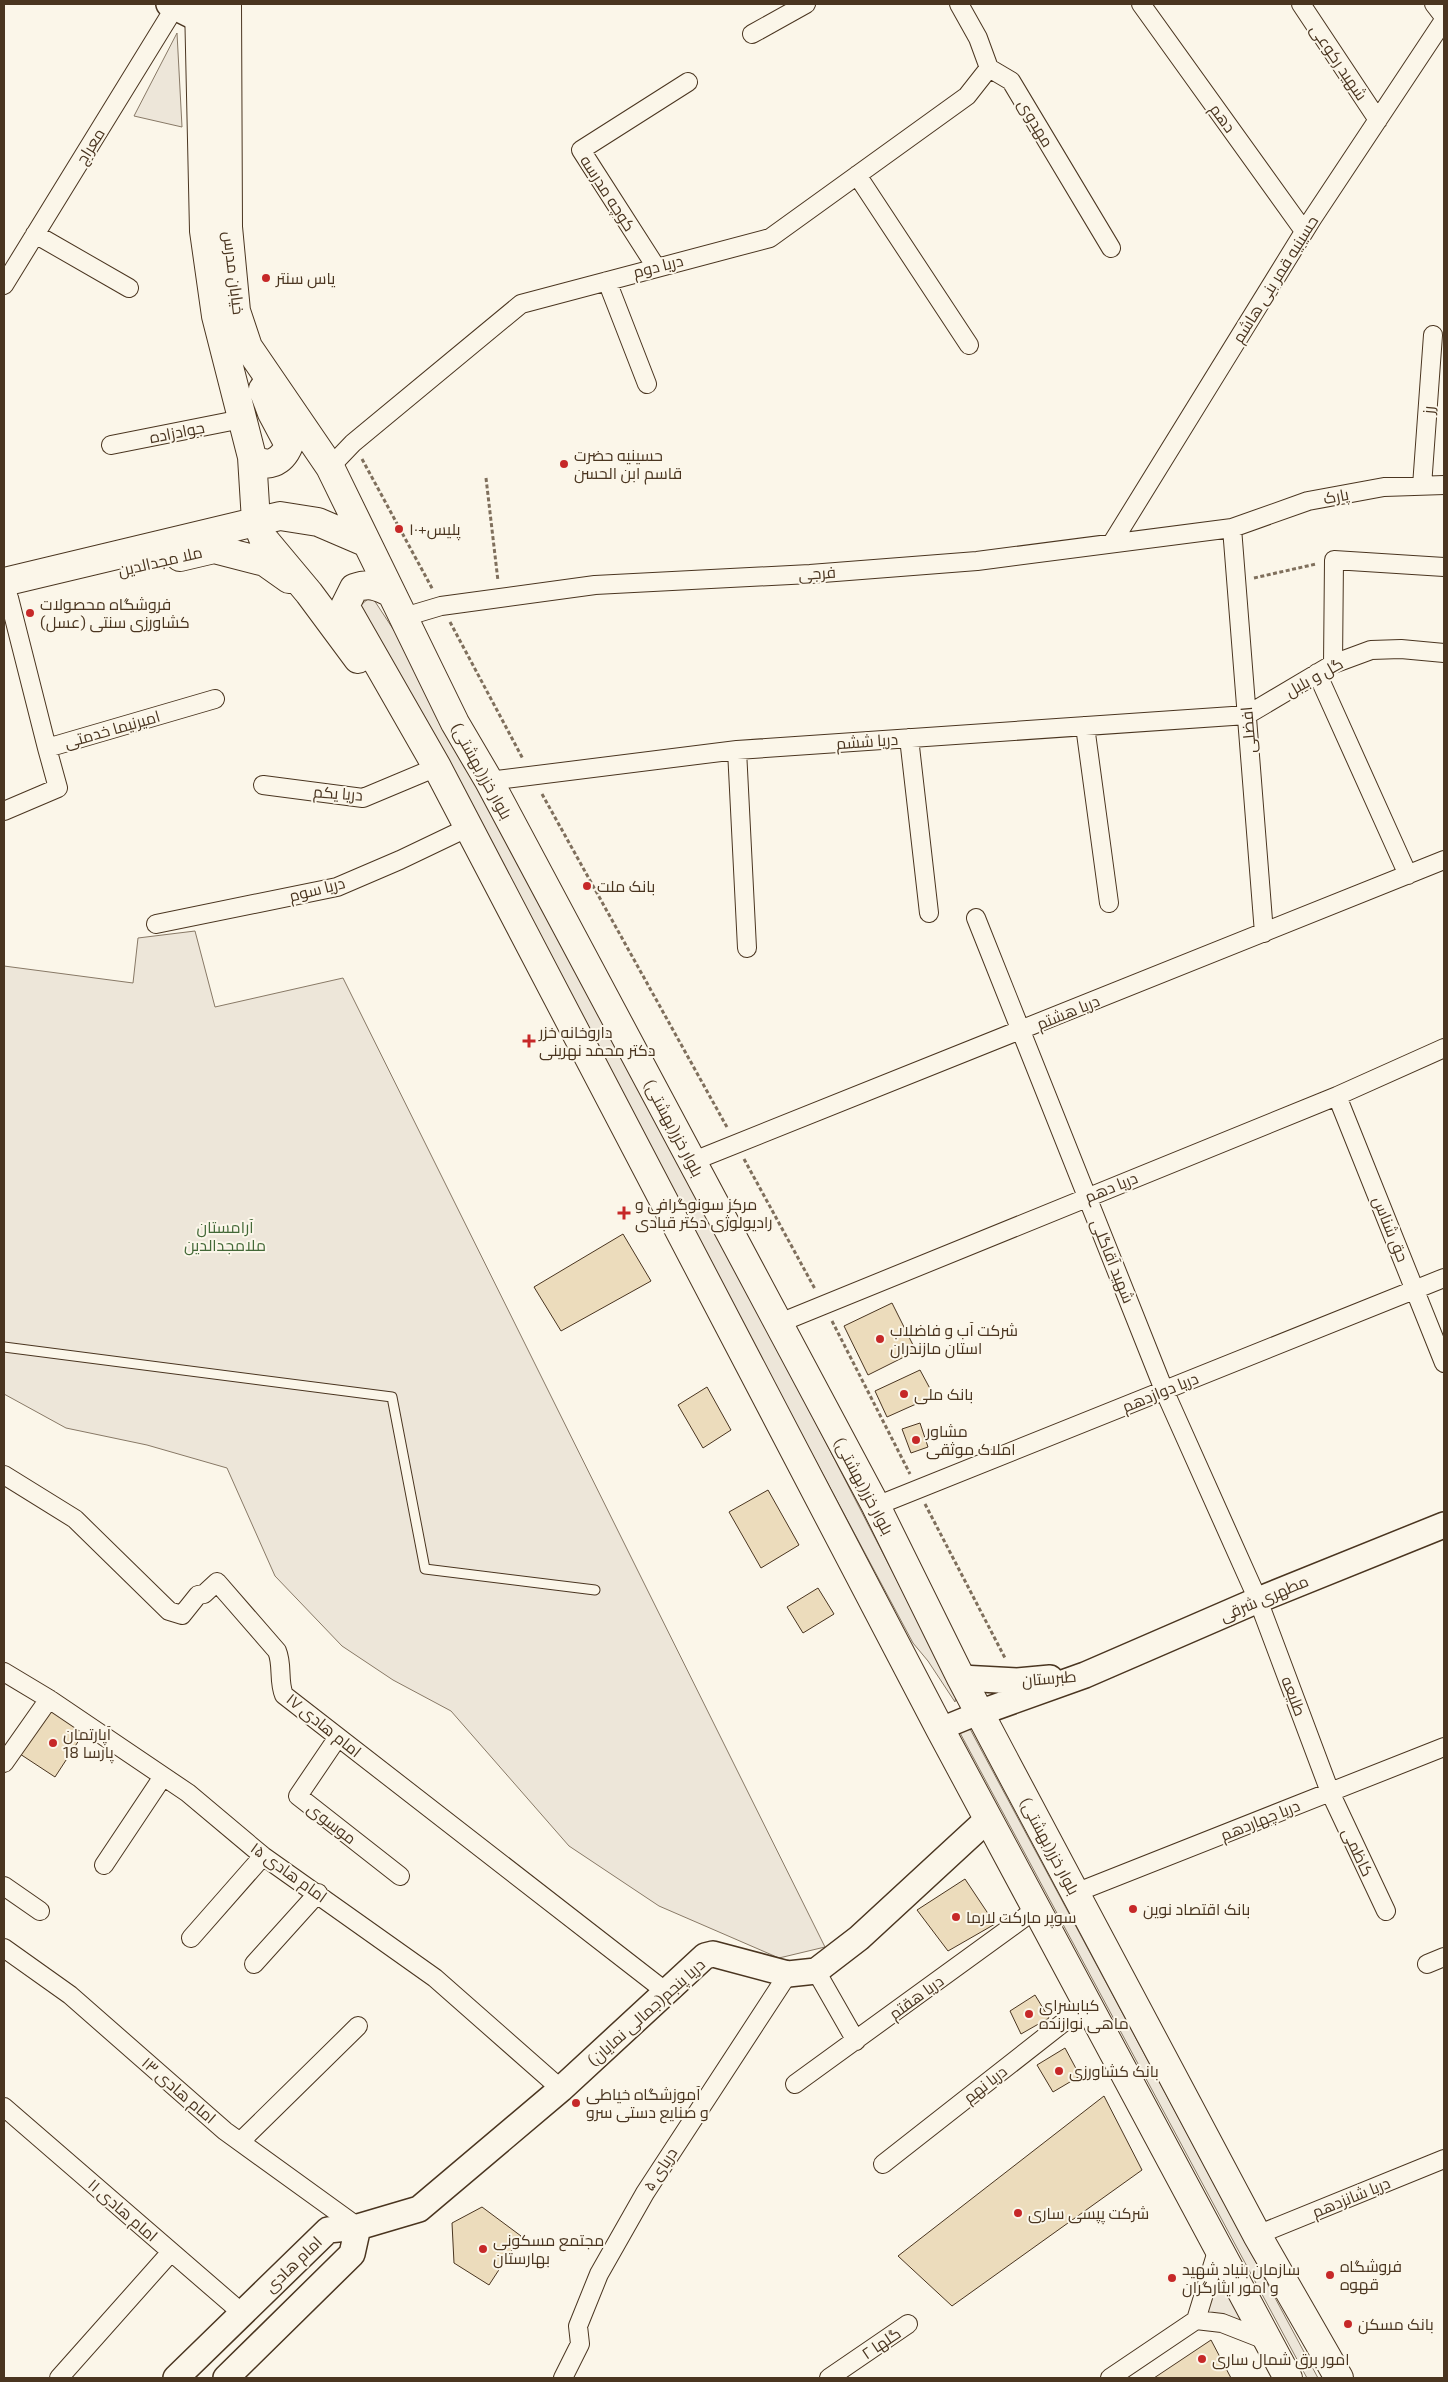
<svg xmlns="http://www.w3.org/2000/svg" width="1448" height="2382" font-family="'Exo 2',Cairo,sans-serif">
  <rect width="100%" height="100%" fill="#fbf6e9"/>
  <path fill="#ede6d9" stroke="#887966" d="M177 33 182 127 134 116Z
    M369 598 374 600 455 723 956 1695 955 1702 928 1661 913 1643 362 611 361 605Z
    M195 931 215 1007 343 978 825 1947 779 1958 659 1906 569 1846 451 1711 393 1680 342 1646 275 1576 227 1468 147 1445 66 1428 4 1394V966L133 983 138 938Z
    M969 1727 1318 2378H1307L959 1731Z
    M1220 2272 1248 2323 1205 2314Z"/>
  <path fill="#ecdcbc" stroke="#4a3520" d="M623 1234 651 1281 561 1331 534 1287Z
    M892 1303 916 1351 868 1375 844 1326Z
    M920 1370 934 1396 887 1417 875 1391Z
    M707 1387 731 1430 703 1448 678 1405Z
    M920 1423 928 1447 911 1453 902 1429Z
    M768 1490 799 1545 761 1568 729 1512Z
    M818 1588 834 1614 803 1633 787 1607Z
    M52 1708 85 1731 55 1777 20 1754Z
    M965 1879 995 1924 948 1951 917 1910Z
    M1035 1995 1049 2018 1021 2034 1010 2011Z
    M1065 2048 1080 2076 1053 2092 1037 2065Z
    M1104 2096 1142 2170 952 2306 898 2256Z
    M482 2207 521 2236 489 2285 454 2263 452 2223Z
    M1211 2340 1231 2378H1154Z"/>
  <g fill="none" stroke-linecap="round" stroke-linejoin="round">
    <g stroke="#4a3520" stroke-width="11">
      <path id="service" d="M4 1347 392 1397 425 1569 595 1590"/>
    </g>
    <g stroke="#4a3520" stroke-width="20">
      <path id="minor" d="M959 4 978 38 989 68 1011 81 1111 248
        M1141 4 1304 231
        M1301 4 1378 120
        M1434 4 1444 17
        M752 34 806 4
        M857 175 969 345
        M35 234 129 288
        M656 267 581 150 688 82
        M607 281 647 384
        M4 285 175 7
        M111 445 242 419
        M330 467 353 443 521 304 770 238 967 96 989 68
        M1422 486 1433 335
        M1232 528 1264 933
        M1112 543 1312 219 1444 20
        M9 598 47 748
        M404 617 441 606 595 585 810 574 977 561 1232 528 1308 501 1384 487 1444 485
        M1333 664 1334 560 1444 567
        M1317 673 1408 875
        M1085 726 1109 903
        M909 738 929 913
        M737 750 747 948
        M489 781 737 750 1247 715 1333 664 1371 650 1401 649 1444 653
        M263 785 363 798 437 767
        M4 811 58 788 47 748 215 699
        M976 918 1164 1390 1258 1600 1330 1792 1386 1911
        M156 924 337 887 400 860 469 827
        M1337 1096 1444 1363
        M691 1162 1444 860
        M777 1324 1337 1096 1444 1048
        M4 1475 75 1519 169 1611 182 1615 198 1595 204 1594 217 1582 277 1651C283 1665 278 1681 284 1695L665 1991
        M876 1506 1444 1278
        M4 1672 49 1699 188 1793 263 1856 435 1978 561 2089
        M338 1737 298 1796 400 1876
        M4 1763 49 1699
        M104 1865 162 1778
        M4 1886 40 1911
        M1075 1893 1444 1747
        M191 1938 263 1856
        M4 1948 70 1995 225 2131 358 2227
        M254 1964 318 1893
        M1427 1964 1444 1957
        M816 1971 856 2041
        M795 2084 1036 1909
        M4 2107 242 2313
        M240 2142 358 2026
        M883 2164 1087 2004
        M1257 2235 1444 2159
        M1196 2320 1222 2323 1268 2341
        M1196 2320 1218 2248
        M59 2378 171 2252
        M563 2378 580 2344 578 2326 599 2274 645 2193 788 1974
        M829 2378 908 2324
        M1110 2378 1196 2320"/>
    </g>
    <g stroke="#4a3520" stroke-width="25">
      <path id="tertiary" d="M940 1729 979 1713"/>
    </g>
    <g stroke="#4a3520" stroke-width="28">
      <path id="secondary" d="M169 4 199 19
        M961 1678 1017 1681 1050 1678
        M979 1713 1085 1675 1258 1600 1444 1525
        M176 2378 328 2230 358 2227 419 2209 561 2089 705 1956 713 1954 788 1974 816 1971 859 1938 988 1819
        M226 2378 352 2254 358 2227"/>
    </g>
    <g stroke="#4a3520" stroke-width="30">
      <path id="primary" d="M199 4 204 231 216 316 252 457 256 521 263 538 309 593 358 659
        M227 4 228 227 236 311 248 347 330 467 455 723 489 781 876 1506 961 1678 1007 1765 1257 2235 1339 2378
        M252 457C267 470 282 462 289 445L272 413 263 389
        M180 557 214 549 265 562 289 579
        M4 582 280 516 318 522 367 543
        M391 593C376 585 369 583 354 588L345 606 437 767 940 1729 1288 2378"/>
    </g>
    <path stroke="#7f6f5c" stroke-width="3" stroke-dasharray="4 2.5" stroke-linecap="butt" d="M362 459 433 590
      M486 478 498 581
      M1254 578 1316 564
      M450 622 523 759
      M542 794 728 1129
      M744 1159 815 1289
      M832 1321 910 1474
      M925 1504 1005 1658"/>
    <use href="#service" stroke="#fbf6e9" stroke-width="9"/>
    <use href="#minor" stroke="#fbf6e9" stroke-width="18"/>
    <use href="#tertiary" stroke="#fbf6e9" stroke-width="22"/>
    <use href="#secondary" stroke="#fbf6e9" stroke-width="25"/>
    <use href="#primary" stroke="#fbf6e9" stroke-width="28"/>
  </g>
  <g fill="#c62828" stroke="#fbf6e9" stroke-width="2">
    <circle cx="266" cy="278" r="5"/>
    <circle cx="564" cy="464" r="5"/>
    <circle cx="399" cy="529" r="5"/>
    <circle cx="30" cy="613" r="5"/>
    <circle cx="587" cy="886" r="5"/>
    <path d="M526.5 1033.5h5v5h5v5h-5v5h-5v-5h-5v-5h5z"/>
    <path d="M621.5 1205.5h5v5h5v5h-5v5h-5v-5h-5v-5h5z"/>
    <circle cx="880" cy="1339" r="5"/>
    <circle cx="904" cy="1394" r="5"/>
    <circle cx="916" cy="1440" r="5"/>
    <circle cx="53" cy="1743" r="5"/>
    <circle cx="1133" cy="1909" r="5"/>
    <circle cx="956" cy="1917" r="5"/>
    <circle cx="1029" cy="2014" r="5"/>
    <circle cx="1059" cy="2071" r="5"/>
    <circle cx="576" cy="2103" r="5"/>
    <circle cx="1018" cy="2213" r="5"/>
    <circle cx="483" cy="2249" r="5"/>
    <circle cx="1330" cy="2275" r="5"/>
    <circle cx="1172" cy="2278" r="5"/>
    <circle cx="1348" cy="2324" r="5"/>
    <circle cx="1202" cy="2359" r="5"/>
  </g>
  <g text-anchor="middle" stroke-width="4" stroke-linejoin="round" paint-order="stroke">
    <g font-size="16" fill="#4a3520" stroke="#fbf6e9">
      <text transform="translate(1339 62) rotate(56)" y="6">شهید رکوعی</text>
      <text transform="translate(1223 118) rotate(54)" y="6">دهم</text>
      <text transform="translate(1036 123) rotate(59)" y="6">مهدوی</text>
      <text transform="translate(90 146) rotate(-58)" y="6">معراج</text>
      <text transform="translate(608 193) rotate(57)" y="6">کوچه مدرسه</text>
      <text transform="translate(658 266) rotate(-14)" y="6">دریا دوم</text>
      <text transform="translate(234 273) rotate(83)" y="6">خیابان مدرس</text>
      <text transform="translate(1275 279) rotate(-58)" y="6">حسینیه قمر بنی هاشم</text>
      <text transform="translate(1428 410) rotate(-86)" y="6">رز</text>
      <text transform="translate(177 432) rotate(-11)" y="6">جوادزاده</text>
      <text transform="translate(1336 496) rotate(-11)" y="6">پارک</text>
      <text transform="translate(160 561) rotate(-13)" y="6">ملا مجدالدین</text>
      <text transform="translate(817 573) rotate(-4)" y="6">فرجی</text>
      <text transform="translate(1314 677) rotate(-29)" y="6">گل و بلبل</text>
      <text transform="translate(112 729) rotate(-16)" y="6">امیرنیما خدمتی</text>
      <text transform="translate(1248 730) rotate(-95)" y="6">افضلی</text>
      <text transform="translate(867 741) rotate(-4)" y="6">دریا ششم</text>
      <text transform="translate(482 771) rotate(61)" y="6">بلوار خزر(بهشتی)</text>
      <text transform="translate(338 793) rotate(4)" y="6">دریا یکم</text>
      <text transform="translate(317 889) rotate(-14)" y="6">دریا سوم</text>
      <text transform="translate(1068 1012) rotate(-22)" y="6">دریا هشتم</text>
      <text transform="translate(674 1128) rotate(62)" y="6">بلوار خزر(بهشتی)</text>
      <text transform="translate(1111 1187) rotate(-22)" y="6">دریا دهم</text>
      <text transform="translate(1391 1229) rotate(68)" y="6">حق شناس</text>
      <text transform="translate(1113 1261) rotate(68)" y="6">شهید آقاگلی</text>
      <text transform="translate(1160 1392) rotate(-22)" y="6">دریا دوازدهم</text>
      <text transform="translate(864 1486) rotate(62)" y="6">بلوار خزر(بهشتی)</text>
      <text transform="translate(1264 1598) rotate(-23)" y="6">مطهری شرقی</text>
      <text transform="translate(1049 1678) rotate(-5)" y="6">طبرستان</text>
      <text transform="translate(1294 1696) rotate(69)" y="6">طلیعه</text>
      <text transform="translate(324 1725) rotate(39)" y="6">امام هادی ۱۷</text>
      <text transform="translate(1260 1820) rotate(-22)" y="6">دریا چهاردهم</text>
      <text transform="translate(332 1823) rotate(38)" y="6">موسوی</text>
      <text transform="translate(1050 1846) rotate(62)" y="6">بلوار خزر(بهشتی)</text>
      <text transform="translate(1358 1852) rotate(65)" y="6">کاظمی</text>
      <text transform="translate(289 1872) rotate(36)" y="6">امام هادی ۱۵</text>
      <text transform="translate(916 1997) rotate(-36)" y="6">دریا هقتم</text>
      <text transform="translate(646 2012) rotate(-42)" y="6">دریا پنجم(جمالی نمایان)</text>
      <text transform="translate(985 2084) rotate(-38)" y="6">دریا نهم</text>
      <text transform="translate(179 2090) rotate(41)" y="6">امام هادی ١٣</text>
      <text transform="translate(660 2169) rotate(-57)" y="6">دریای ۵</text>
      <text transform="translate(1351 2197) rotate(-22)" y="6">دریا شانزدهم</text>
      <text transform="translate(123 2210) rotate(41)" y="6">امام هادی ١۱</text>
      <text transform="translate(293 2264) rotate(-44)" y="6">امام هادی</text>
      <text transform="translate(881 2343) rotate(-34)" y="6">گلها ۲</text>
    </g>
    <g font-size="16" fill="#4a3520" stroke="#fbf6e9" text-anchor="start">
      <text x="276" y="284">یاس سنتر</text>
      <text x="574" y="461">حسینیه حضرت<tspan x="574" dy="18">قاسم ابن الحسن</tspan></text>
      <text x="409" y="535">پلیس+١٠</text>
      <text x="40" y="610">فروشگاه محصولات<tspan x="40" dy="18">کشاورزی سنتی (عسل)</tspan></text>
      <text x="597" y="892">بانک ملت</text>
      <text x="539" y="1038">داروخانه خزر<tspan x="539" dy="18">دکتر محمد نهرینی</tspan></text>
      <text x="635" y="1210">مركز سونوگرافی و<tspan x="635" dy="18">راديولوژی دكتر قبادی</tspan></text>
      <text x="890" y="1336">شرکت آب و فاضلاب<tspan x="890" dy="18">استان مازندران</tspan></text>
      <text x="914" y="1400">بانک ملی</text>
      <text x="926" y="1437">مشاور<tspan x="926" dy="18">املاک موثقی</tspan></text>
      <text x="63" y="1740">آپارتمان<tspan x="63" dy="18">پارسا 18</tspan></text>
      <text x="1143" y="1915">بانک اقتصاد نوین</text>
      <text x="966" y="1923">سوپر مارکت لارما</text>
      <text x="1039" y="2011">کبابسرای<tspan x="1039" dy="18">ماهی نوازنده</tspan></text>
      <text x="1069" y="2077">بانک کشاورزی</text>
      <text x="586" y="2100">آموزشگاه خیاطی<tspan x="586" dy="18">و صنایع دستی سرو</tspan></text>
      <text x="1028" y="2219">شرکت پپسی ساری</text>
      <text x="493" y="2246">مجتمع مسکونی<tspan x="493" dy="18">بهارستان</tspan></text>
      <text x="1340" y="2272">فروشگاه<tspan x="1340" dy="18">قهوه</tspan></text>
      <text x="1182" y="2275">سازمان بنیاد شهید<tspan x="1182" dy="18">و امور ایثارگران</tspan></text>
      <text x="1358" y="2330">بانک مسکن</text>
      <text x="1212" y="2365">امور برق شمال ساری</text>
    </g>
    <g font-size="16" fill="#436837" stroke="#fbf6e9">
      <text x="225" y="1233">آرامستان<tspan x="225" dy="18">ملامجدالدین</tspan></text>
    </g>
  </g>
  <rect width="1448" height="2382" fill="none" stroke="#4a3520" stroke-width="10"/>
</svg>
